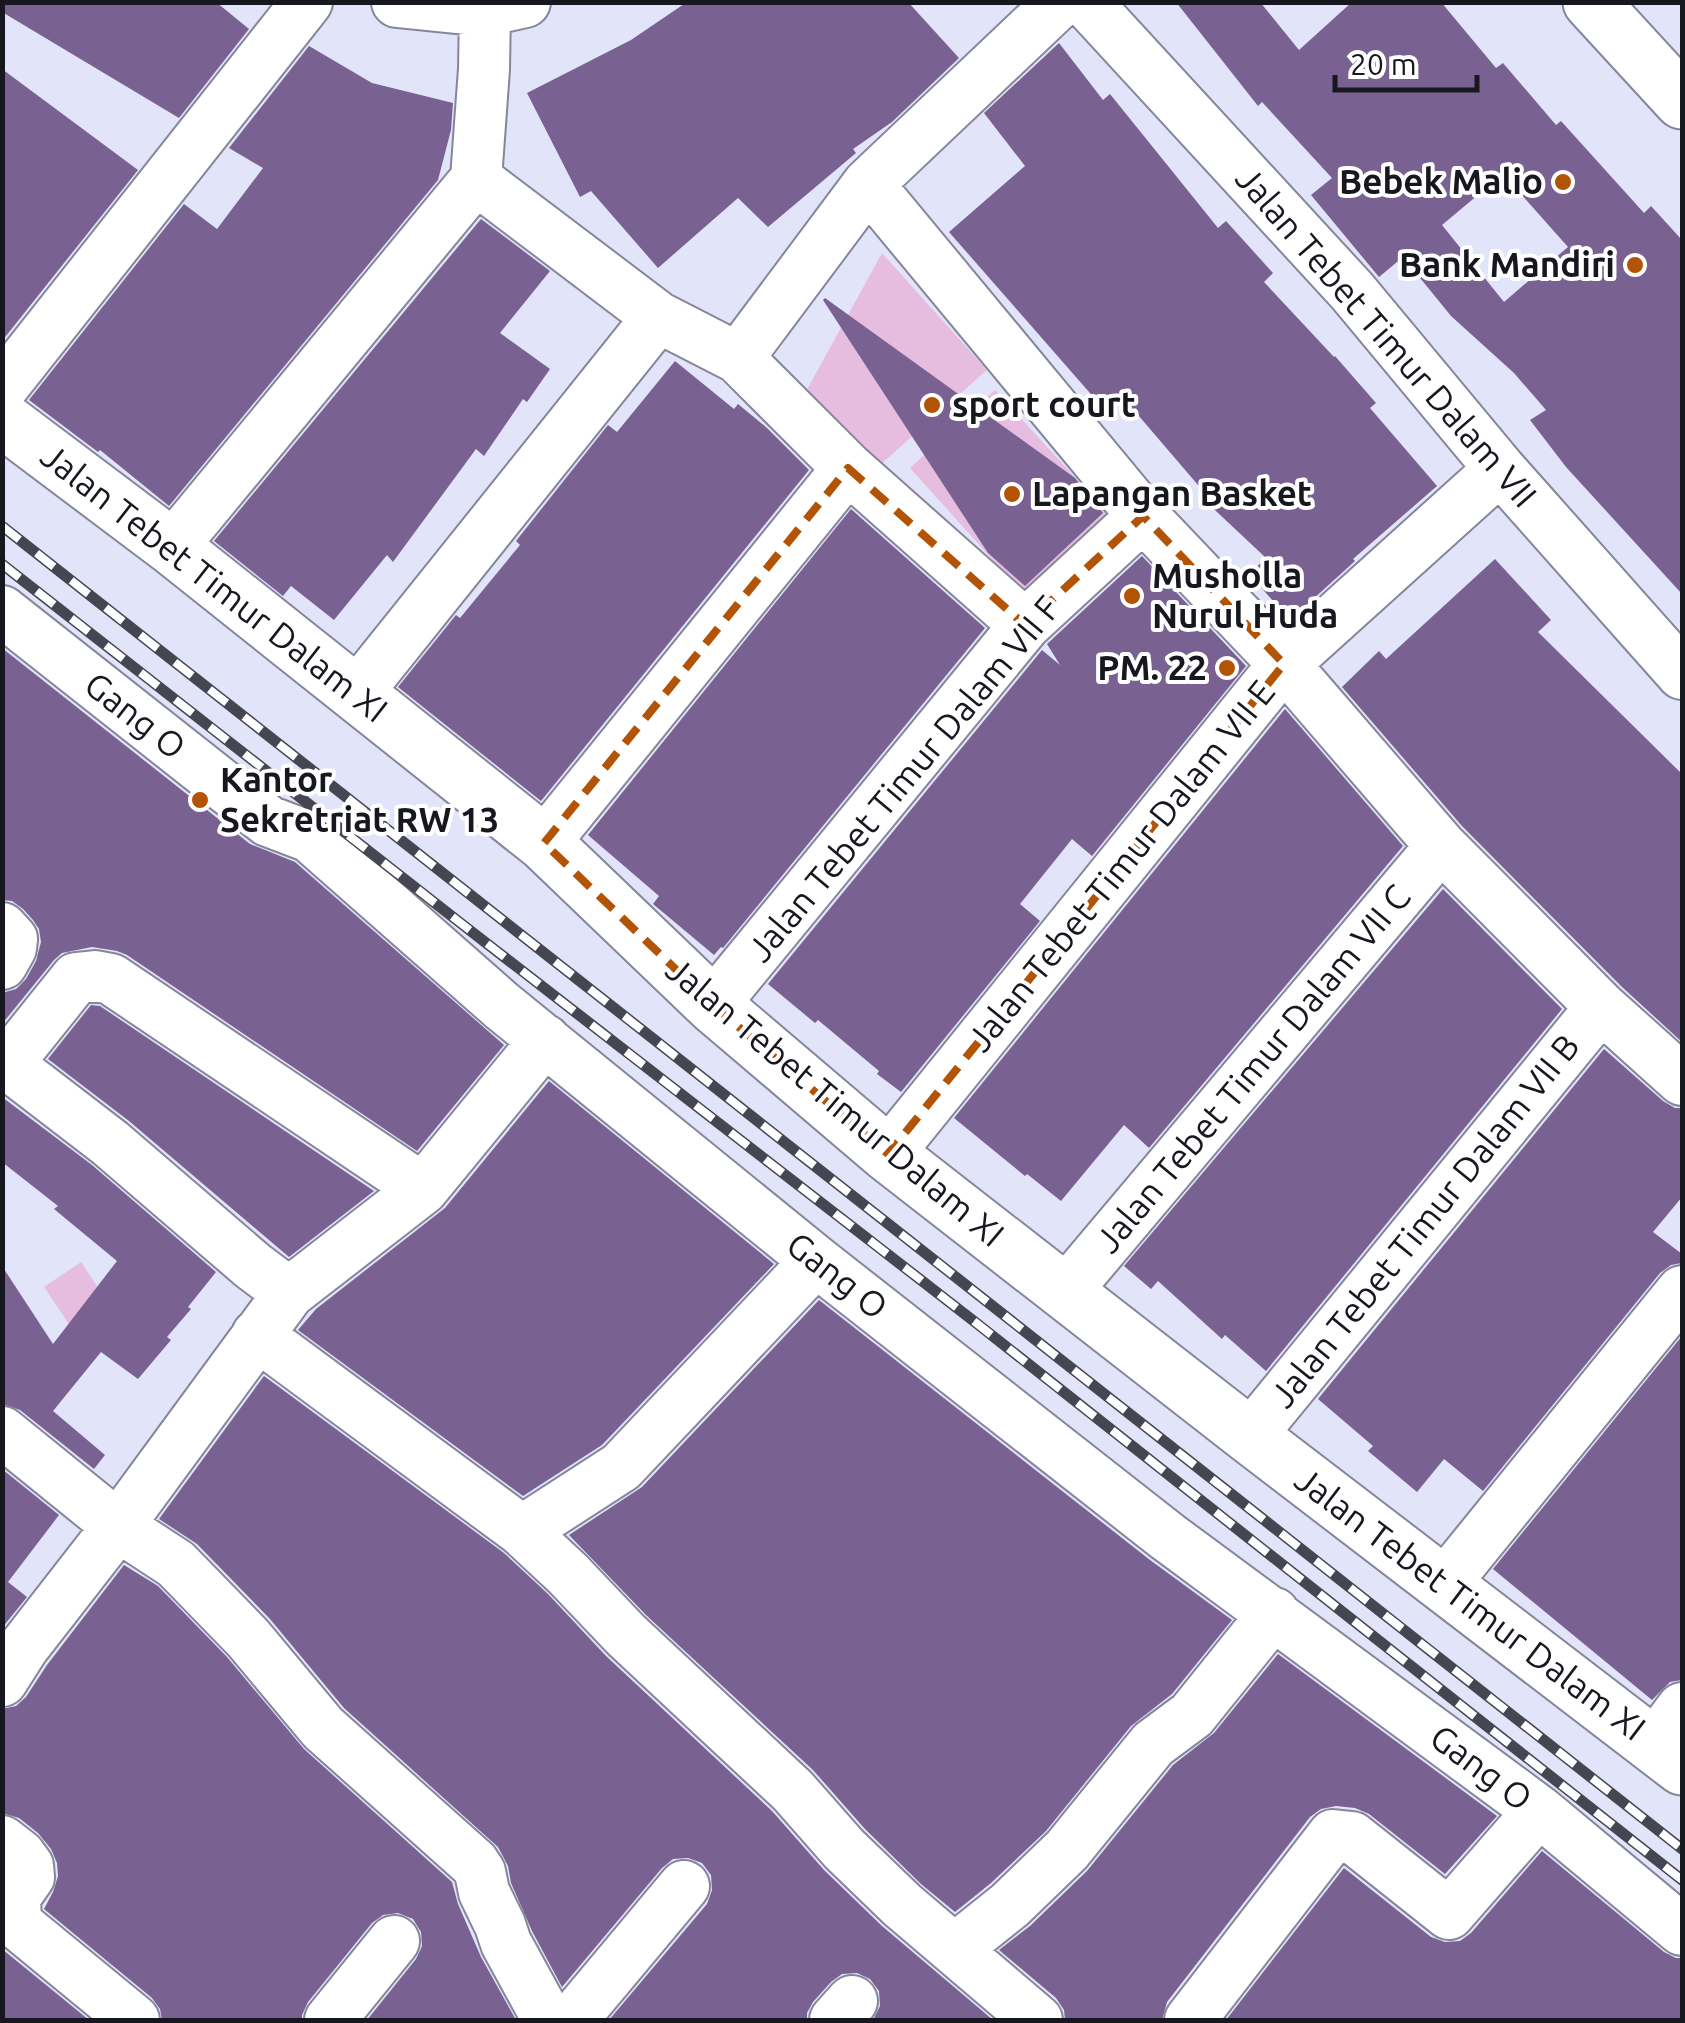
<svg xmlns="http://www.w3.org/2000/svg" width="1685" height="2023" font-family="Ubuntu,sans-serif">
  <rect width="100%" height="100%" fill="#e2e4fa"/>
  <path fill="#e7bddf" d="M882 253 987 370 880 465 804 395Z
    M995 390 1114 520 1028 599 910 468Z
    M81 1262 120 1321 83 1345 44 1287Z"/>
  <path fill="#796191" fill-rule="evenodd" d="M2 2H216L249 29 179 118 2 12Z
    M687 2H908L959 58 892 122 853 149 856 153 768 227 738 198 658 268 591 191 580 197 527 93 631 40Z
    M1176 2H1260L1299 50 1352 2H1441L1496 68 1503 63 1556 125 1561 121 1644 213 1651 206 1682 240V594L1566 467 1530 420 1546 410 1514 373 1451 316 1403 257 1379 277 1311 195 1332 178 1262 102 1258 106ZM1503 174 1568 247 1504 302 1442 225Z
    M1059 43 1103 100 1110 94 1218 228 1226 221 1273 273 1264 282 1334 357 1335 356 1376 403 1370 408 1437 486 1353 559 1355 561 1290 620 1249 574 1266 558 1200 496 1204 492 1120 394 1103 408 949 232 1025 166 984 113Z
    M309 46 372 83 453 103 451 130 438 180 169 506 100 450 98 452 29 400 184 204 217 229 263 168 229 148Z
    M2 69 138 170 2 341Z
    M481 219 550 271 500 333 550 369 527 402 523 399 484 456 476 449 393 562 387 555 334 620 291 586 283 596 214 541Z
    M825 298 1075 478 1103 513 1025 586 988 553 823 300Z
    M675 361 734 409 738 404 767 428 809 470 541 801 398 687 456 615 460 618 520 545 516 541 608 425 617 432Z
    M851 509 985 628 723 948 721 947 714 955 653 904 659 896 588 835Z
    M1142 556 1246 666 1092 856 1072 839 1020 904 1040 921 901 1092 877 1074 879 1071 818 1020 815 1023 768 984 1042 650 1060 665 1047 644Z
    M1495 559 1551 620 1538 632 1682 774V1042L1621 986 1462 826 1342 687 1379 651 1386 659Z
    M2 648 250 844 295 862 504 1045 417 1151 127 955 117 951 92 947 62 953 54 960 2 1024V993L16 989 26 979 36 961 41 942 39 929 33 920 23 909 12 901 2 900Z
    M1285 709 1403 846 1149 1148 1124 1125 1061 1201 1027 1174 1025 1176 954 1118Z
    M1443 889 1562 1009 1266 1371 1225 1335 1222 1339 1158 1281 1151 1289 1124 1266Z
    M91 1005 100 1006 374 1191 289 1257 129 1121 48 1059Z
    M1604 1049 1663 1101 1675 1108H1682V1197L1653 1232 1682 1254V1263L1671 1265 1660 1273 1483 1491 1444 1459 1417 1492 1368 1451 1373 1446 1318 1399Z
    M549 1081 774 1264 602 1445 523 1496 298 1330 316 1309 445 1208Z
    M2 1097 92 1165 216 1272 188 1307 191 1309 167 1337 171 1340 138 1379 101 1352 53 1411 105 1455 94 1469 20 1410 2 1404V1266L53 1344 117 1261 54 1209 58 1206 2 1162Z
    M819 1300 1150 1560 1232 1620 1172 1694 1131 1726 1046 1831 991 1883 955 1912 921 1884 865 1829 813 1770 646 1615 569 1535 642 1487Z
    M1682 1336V1680L1670 1682 1652 1700 1493 1569Z
    M264 1376 504 1553 548 1594 606 1656 772 1811 824 1870 882 1926 993 2020H873L880 2006 879 1991 870 1979 857 1973 842 1974 831 1982 813 2002 807 2013V2020H609L707 1904 712 1890 711 1875 702 1863 688 1858 673 1859 662 1868 562 1987 532 1931 511 1883 508 1866 498 1847 344 1708 270 1619 197 1544 159 1519Z
    M2 1469 59 1515 8 1582 27 1597 2 1628Z
    M124 1565 158 1586 227 1657 304 1749 452 1882 458 1904 481 1957 516 2020H367L416 1959 422 1946 421 1932 413 1919 398 1913 383 1915 372 1923 308 2002 302 2015V2020H162L160 2009 152 1998 44 1909 53 1892 58 1876 57 1863 51 1849 38 1833 19 1818 2 1813V1709L16 1706 26 1697 47 1665Z
    M1278 1654 1497 1816 1445 1874 1369 1814 1355 1808 1336 1806 1321 1809 1310 1817 1167 2002 1162 2020H1065L1064 2010 1056 1998 999 1950 1030 1926 1087 1871 1173 1765 1214 1733Z
    M1542 1851 1664 1952 1676 1958H1682V2020H1226L1344 1868 1431 1937 1445 1942 1460 1941 1471 1933Z
    M2 1949 89 2020H2Z"/>
  <g fill="none" stroke-linecap="round" stroke-linejoin="round">
    <g stroke="#85869a" stroke-width="54">
      <path id="minor" d="M397 2 485 11 525 2
        M1086 2 1352 291 1500 469 1682 674
        M476 179 658 317 738 358 848 468 1025 625
        M476 179 484 69 485 11
        M868 184 1143 516 1284 664 1441 846 1601 1007 1682 1080
        M738 358 868 184 1060 2
        M2 388 307 2
        M172 547 476 179
        M2 611 268 821 310 837 502 1006 816 1261 1168 1537 1539 1811 1682 1930
        M356 694 658 317
        M544 843 848 468
        M2 928 12 939 11 948 2 964
        M713 1005 1025 625 1143 516
        M2 1060 110 1143 253 1266 289 1293
        M8 1063 76 978 95 976 111 979 423 1189
        M888 1154 1284 664 1500 469
        M1065 1292 1441 846
        M257 1335 522 1531 568 1574 626 1635 793 1791 844 1849 902 1905 1037 2020
        M2 1432 118 1526 176 1564 248 1638 323 1728 474 1863 480 1872 484 1892 500 1925 506 1943 548 2020
        M1250 1436 1601 1007
        M522 1531 621 1467 816 1261
        M1445 1583 1682 1291
        M2 1681 23 1648 118 1526 289 1293 423 1189 545 1040
        M1655 1744 1682 1708
        M2 1841 20 1855 28 1866 29 1877 15 1897 16 1923 134 2020
        M955 1949 1010 1905 1067 1850 1153 1744 1192 1715 1274 1613
        M330 2020 394 1941
        M572 2020 684 1886
        M835 2020 852 2001
        M1190 2020 1333 1835 1352 1837 1449 1914 1539 1811"/>
    </g>
    <g stroke="#85869a" stroke-width="59">
      <path id="tertiary" d="M1591 2 1682 101
        M2 419 172 547 544 843 713 1005 888 1154 1250 1436 1682 1767"/>
    </g>
    <use href="#minor" stroke="#fff" stroke-width="50"/>
    <use href="#tertiary" stroke="#fff" stroke-width="55"/>
    <g stroke="#454651" stroke-width="11">
      <path id="rail" d="M2 526 1682 1849
        M2 564 472 932 975 1322 1682 1880"/>
    </g>
    <use href="#rail" stroke="#fff" stroke-width="8" stroke-dasharray="22" stroke-linecap="butt"/>
  </g>
  <path fill="none" stroke="#b25305" stroke-width="8" stroke-dasharray="20 12" stroke-linejoin="round" d="M848 468 1025 625 1143 516 1284 664 888 1154 713 1005 544 843Z"/>
  <g fill="#b25305" stroke="#fff" stroke-width="4">
    <circle cx="1563" cy="182" r="10"/>
    <circle cx="1635" cy="265" r="10"/>
    <circle cx="932" cy="405" r="10"/>
    <circle cx="1012" cy="494" r="10"/>
    <circle cx="1132" cy="596" r="10"/>
    <circle cx="1227" cy="668" r="10"/>
    <circle cx="200" cy="800" r="10"/>
  </g>
  <g text-anchor="middle" stroke-width="8" stroke-linejoin="round" paint-order="stroke">
    <g font-size="35" font-weight="bold" fill="#17171f" stroke="#fff" text-anchor="start">
      <text x="1543" y="194" text-anchor="end">Bebek Malio</text>
      <text x="1615" y="277" text-anchor="end">Bank Mandiri</text>
      <text x="952" y="417">sport court</text>
      <text x="1032" y="506">Lapangan Basket</text>
      <text x="1152" y="588">Musholla<tspan x="1152" dy="40">Nurul Huda</tspan></text>
      <text x="1207" y="680" text-anchor="end">PM. 22</text>
      <text x="220" y="792">Kantor<tspan x="220" dy="40">Sekretriat RW 13</tspan></text>
    </g>
    <g font-size="35" fill="#17171f" stroke="#fff">
      <text transform="translate(1386 337) rotate(49)" y="12">Jalan Tebet Timur Dalam VII</text>
      <text transform="translate(214 583) rotate(38)" y="12">Jalan Tebet Timur Dalam XI</text>
      <text transform="translate(135 716) rotate(38)" y="12">Gang O</text>
      <text transform="translate(904 779) rotate(-50)" y="12">Jalan Tebet Timur Dalam VII F</text>
      <text transform="translate(1121 866) rotate(-51)" y="12">Jalan Tebet Timur Dalam VII E</text>
      <text transform="translate(1253 1069) rotate(-50)" y="12">Jalan Tebet Timur Dalam VII C</text>
      <text transform="translate(835 1102) rotate(40)" y="12">Jalan Tebet Timur Dalam XI</text>
      <text transform="translate(1425 1221) rotate(-51)" y="12">Jalan Tebet Timur Dalam VII B</text>
      <text transform="translate(837 1276) rotate(38)" y="12">Gang O</text>
      <text transform="translate(1470 1604) rotate(37)" y="12">Jalan Tebet Timur Dalam XI</text>
      <text transform="translate(1481 1768) rotate(37)" y="12">Gang O</text>
    </g>
  </g>
  <rect width="1685" height="2023" fill="none" stroke="#17171f" stroke-width="10"/>
  <path d="M1335 75v15h142v-15" fill="none" stroke="#17171f" stroke-width="5"/>
  <text x="1350" y="75" font-size="30" fill="#17171f" stroke="#ffffff" stroke-width="8" paint-order="stroke">20 m</text>
</svg>
